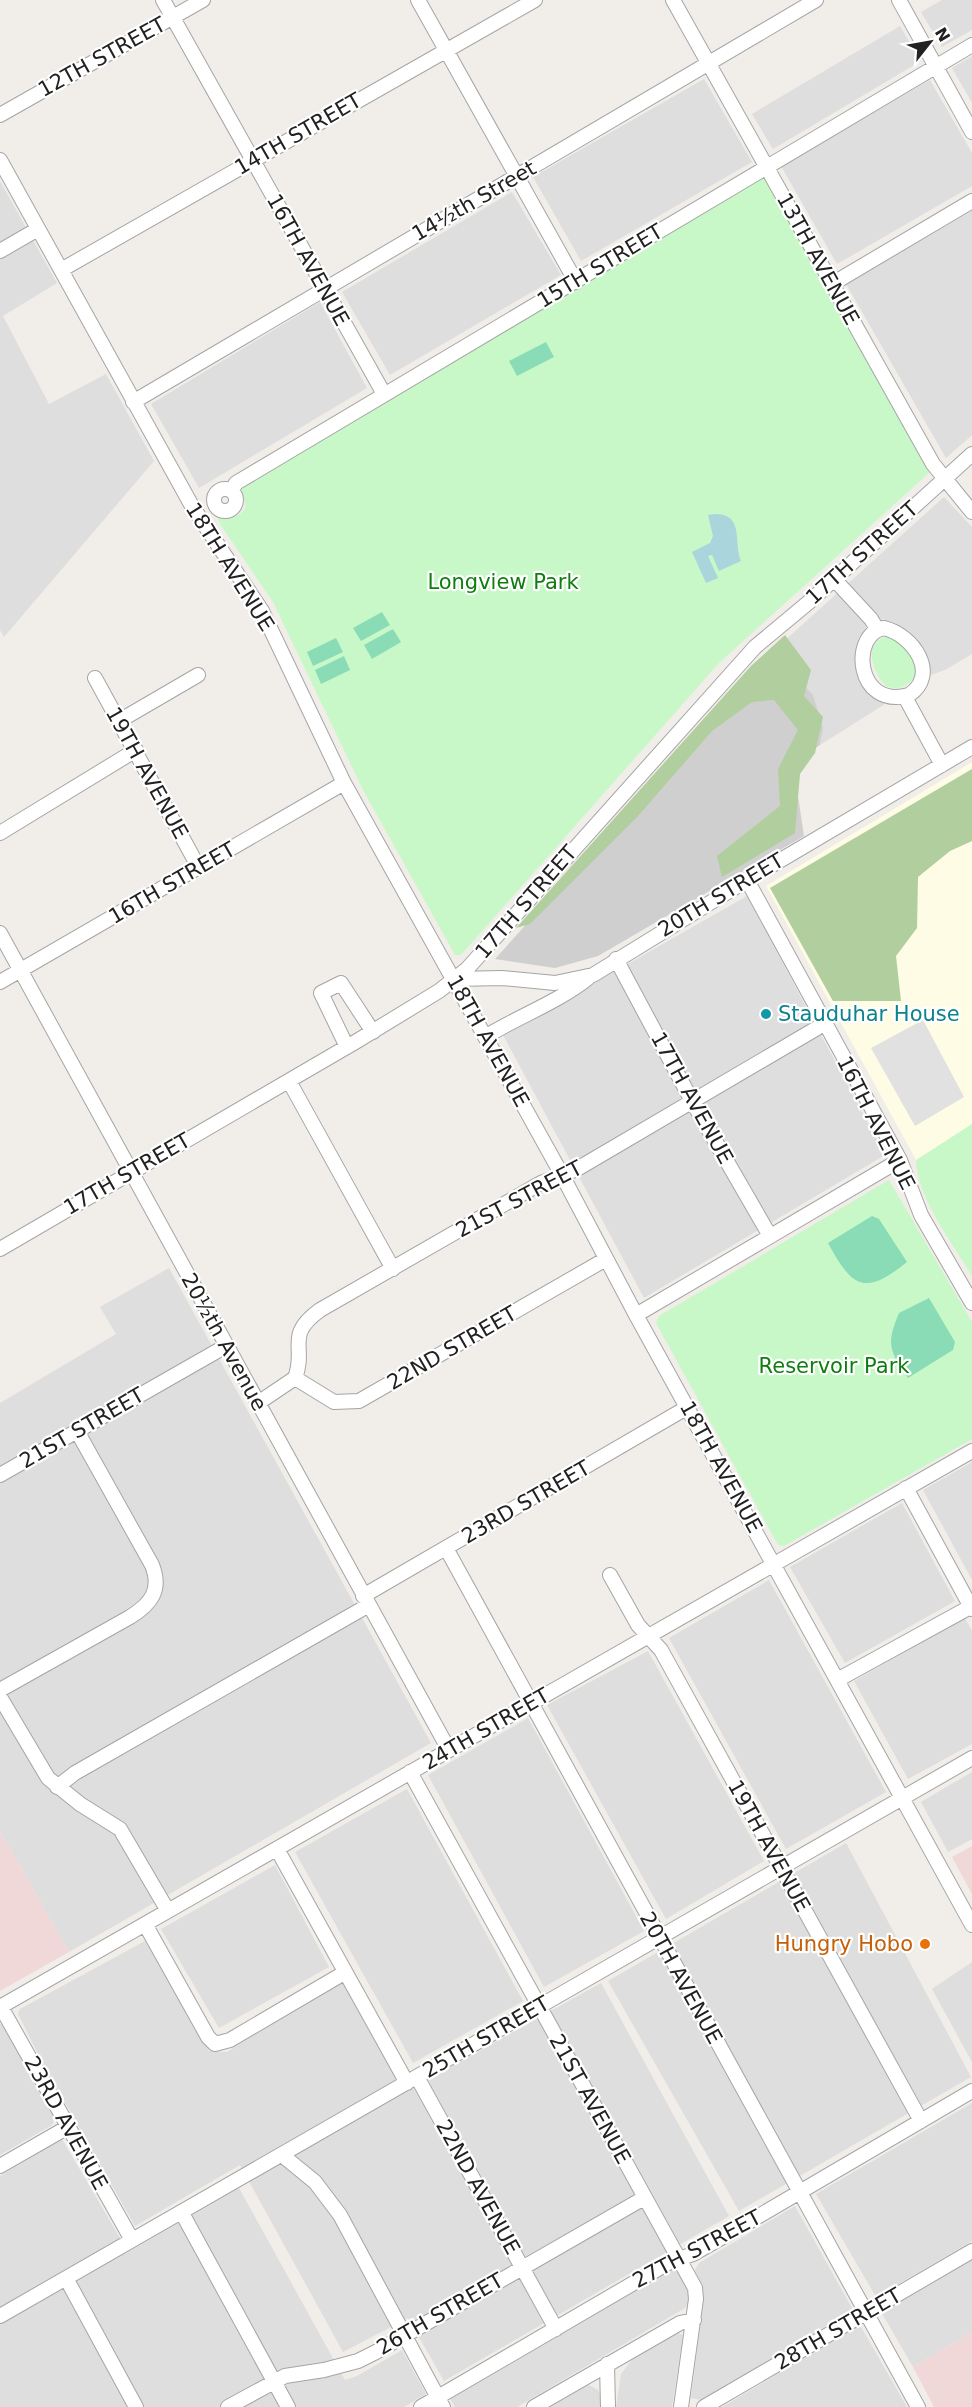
<svg xmlns="http://www.w3.org/2000/svg" width="972" height="2407" font-family="'DejaVu Sans',sans-serif">
  <rect width="100%" height="100%" fill="#f1ede8"/>
  <path fill="#dfdede" d="M942 0H972V30L942 47 921 12Z
    M900 26 921 61 773 149 752 114Z
    M972 56V103L952 68Z
    M704 79 752 162 581 261 533 177Z
    M930 80 972 153V186L837 264 781 166Z
    M0 181 57 283 3 316 49 404 106 374 154 461 4 637 0 630Z
    M512 192 561 275 390 375 342 292Z
    M972 210V435L946 458 846 284Z
    M320 302 367 388 199 488 151 404Z
    M944 497 972 527V654L945 670 931 675 924 649 909 632 883 619 866 626 858 643 859 669 870 691 885 704 820 745 823 728 772 652Z
    M747 896 885 1155 644 1298 503 1035Z
    M169 1268 431 1743 69 1952 0 1831V1403L116 1334 100 1307Z
    M972 1462V1580L923 1490Z
    M902 1503 955 1601 845 1663 790 1567Z
    M769 1580 886 1792 786 1849 669 1638Z
    M965 1618 972 1631V1744L908 1779 854 1681Z
    M648 1651 764 1861 666 1919 547 1705Z
    M528 1718 644 1931 544 1987 428 1775Z
    M972 1772V1839L948 1852 921 1802Z
    M407 1789 523 2001 413 2063 295 1852Z
    M846 1843 971 2077 739 2211 608 1981Z
    M275 1865 329 1967 219 2028 161 1929Z
    M145 1941 209 2051 227 2052 342 1981 404 2093 601 1983 729 2216 444 2381 408 2318 343 2352 240 2165 135 2226 42 2062 18 2014 20 2009Z
    M972 1962V2062L932 1989Z
    M0 2024 5 2025 55 2118 52 2125 0 2155Z
    M972 2103V2241L876 2297 816 2194Z
    M62 2139 120 2238 125 2254 239 2188 345 2380 357 2376 402 2350 426 2394 404 2407H0V2176Z
    M795 2206 853 2310 701 2400 691 2398 704 2296 693 2273 699 2263Z
    M972 2257V2332L913 2367 880 2310Z
    M670 2267 678 2269 689 2292V2302L685 2308 517 2407H455L450 2398Z
    M860 2325 907 2407H722Z
    M677 2333 683 2335 672 2407H616L621 2374 634 2357Z
    M589 2385 598 2390 601 2396 600 2407H544L577 2387Z"/>
  <path fill="#f0d8d9" d="M0 1831 69 1952 0 1991Z
    M972 1846V1894L952 1857Z
    M972 2332V2407H934L913 2367Z"/>
  <path fill="#fefce4" d="M972 762V1127L916 1160 766 886Z"/>
  <path fill="#cfcfcf" d="M772 652 813 695 823 728 820 745 793 763 804 836 598 956 555 968 495 959Z"/>
  <path fill="#b0ce9e" d="M785 635 811 670 804 696 823 717 815 753 800 774 795 833 722 877 717 856 780 806 778 769 798 730 774 700 752 702 712 731 638 816 530 924 516 928 751 666Z
    M972 769V841L950 851 918 877 917 928 896 956 901 1001H833L770 888Z"/>
  <path fill="#c8f8c8" d="M761 177 769 181 930 472 719 663 461 955H455L363 790 273 602 220 524 218 517C229 520 240 517 246 507L241 487Z
    M888 636 907 647 917 671C913 684 899 692 886 686 872 672 862 641 888 636Z
    M972 1124V1276C954 1245 916 1196 916 1160Z
    M889 1180 972 1322V1439L784 1546 778 1545 656 1323 659 1316Z"/>
  <path fill="#8adcb6" d="M546 342 554 357 517 376 509 361Z
    M382 612 390 625 361 641 353 628Z
    M393 629 401 642 372 659 364 645Z
    M336 638 343 652 313 666 307 652Z
    M344 656 350 670 321 684 315 670Z
    M872 1216 879 1219 907 1262C864 1297 852 1287 828 1243Z
    M929 1298 955 1342 953 1350 908 1378C889 1351 886 1344 899 1313Z"/>
  <path fill="#e1e1e1" d="M923 1020 964 1097 915 1126 871 1048Z"/>
  <path fill="#aad5dc" d="M715 514C745 514 733 543 741 561L719 571 712 555 708 556 718 578 706 583 692 552 710 543 713 536 708 515Z"/>
  <g fill="none" stroke-linecap="round" stroke-linejoin="round">
    <g stroke="#a5a5a5" stroke-width="16">
      <path id="minor" d="M163 0 384 394
        M418 0 576 282
        M673 0 933 464 972 512
        M899 0 972 132
        M0 115 203 0
        M0 160 192 506 262 611 344 783 562 1175 636 1315 972 1925
        M0 251 38 229
        M61 270 535 0
        M832 284 972 201
        M133 402 816 0
        M214 500a11 11 0 1 1 22 0a11 11 0 1 1-22 0Z
        M232 490 236 483 972 45
        M834 579 871 619 877 629
        M884 628C913 635 940 674 909 695 855 710 850 633 884 628Z
        M95 678 199 868
        M905 697 942 765
        M119 721 198 675
        M0 833 136 750
        M747 880 900 1160 921 1215 972 1303
        M0 933 449 1750
        M616 959 692 1101 770 1236
        M454 979 502 978 555 983 593 975 747 880 972 747
        M0 982 344 783
        M485 1037C519 1016 556 1003 587 979
        M347 1047 321 993 341 983 373 1032
        M289 1081 393 1269
        M0 1249 357 1041 439 991 467 969 755 647 809 602 972 454
        M636 1315 900 1160
        M295 1378 334 1402 359 1401 606 1259
        M258 1403 295 1378C307 1347 284 1336 320 1310L541 1183 577 1169 824 1024
        M0 1475 226 1346
        M906 1488 972 1609
        M446 1548 918 2407
        M610 1575 638 1625 661 1650 921 2121
        M363 1596 688 1407
        M839 1679 972 1606
        M0 1690 130 1617C151 1604 162 1590 152 1565L77 1431
        M0 1697 48 1778 80 1804 120 1829 168 1911
        M410 1772 695 2288 696 2299 681 2407
        M57 1787 75 1773 369 1605
        M277 1849 407 2083
        M145 1924 208 2037 215 2044 230 2040 344 1973
        M0 2007 972 1451
        M1 2007 132 2240
        M417 2077 556 2329
        M282 2155 315 2182 340 2215 443 2407
        M0 2166 68 2127
        M182 2213 288 2407
        M66 2278 136 2407
        M0 2316 972 1758
        M607 2364 608 2407
        M228 2407 285 2376 324 2370 358 2361 376 2352 644 2198
        M421 2407 668 2263 693 2254 740 2227 972 2091
        M534 2407 680 2323 694 2320
        M704 2407 972 2251"/>
    </g>
    <use href="#minor" stroke="#fff" stroke-width="14"/>
  </g>
  <circle fill="#0f9aa8" stroke="#fff" stroke-width="2" cx="766" cy="1014" r="6"/>
  <circle fill="#e8710a" stroke="#fff" stroke-width="2" cx="925" cy="1944" r="6"/>
  <g text-anchor="middle" stroke-width="4.5" stroke-linejoin="round" paint-order="stroke">
    <g font-size="21" fill="#212121" stroke="#fff">
      <text transform="translate(102 57) rotate(-29)" y="7">12TH STREET</text>
      <text transform="translate(298 134) rotate(-30)" y="7">14TH STREET</text>
      <text transform="translate(474 201) rotate(-30)" y="7">14½th Street</text>
      <text transform="translate(818 259) rotate(61)" y="7">13TH AVENUE</text>
      <text transform="translate(308 260) rotate(61)" y="7">16TH AVENUE</text>
      <text transform="translate(600 266) rotate(-31)" y="7">15TH STREET</text>
      <text transform="translate(862 553) rotate(-42)" y="7">17TH STREET</text>
      <text transform="translate(230 567) rotate(58)" y="7">18TH AVENUE</text>
      <text transform="translate(147 773) rotate(61)" y="7">19TH AVENUE</text>
      <text transform="translate(172 883) rotate(-30)" y="7">16TH STREET</text>
      <text transform="translate(721 895) rotate(-31)" y="7">20TH STREET</text>
      <text transform="translate(526 902) rotate(-49)" y="7">17TH STREET</text>
      <text transform="translate(488 1041) rotate(61)" y="7">18TH AVENUE</text>
      <text transform="translate(692 1098) rotate(61)" y="7">17TH AVENUE</text>
      <text transform="translate(876 1123) rotate(63)" y="7">16TH AVENUE</text>
      <text transform="translate(127 1174) rotate(-30)" y="7">17TH STREET</text>
      <text transform="translate(519 1199) rotate(-28)" y="7">21ST STREET</text>
      <text transform="translate(224 1342) rotate(61)" y="7">20½th Avenue</text>
      <text transform="translate(452 1348) rotate(-30)" y="7">22ND STREET</text>
      <text transform="translate(82 1428) rotate(-30)" y="7">21ST STREET</text>
      <text transform="translate(721 1467) rotate(61)" y="7">18TH AVENUE</text>
      <text transform="translate(526 1502) rotate(-30)" y="7">23RD STREET</text>
      <text transform="translate(486 1729) rotate(-30)" y="7">24TH STREET</text>
      <text transform="translate(769 1846) rotate(61)" y="7">19TH AVENUE</text>
      <text transform="translate(681 1978) rotate(61)" y="7">20TH AVENUE</text>
      <text transform="translate(486 2037) rotate(-30)" y="7">25TH STREET</text>
      <text transform="translate(590 2099) rotate(61)" y="7">21ST AVENUE</text>
      <text transform="translate(66 2123) rotate(61)" y="7">23RD AVENUE</text>
      <text transform="translate(478 2187) rotate(61)" y="7">22ND AVENUE</text>
      <text transform="translate(697 2249) rotate(-28)" y="7">27TH STREET</text>
      <text transform="translate(440 2314) rotate(-30)" y="7">26TH STREET</text>
      <text transform="translate(838 2329) rotate(-30)" y="7">28TH STREET</text>
    </g>
    <g font-size="21" fill="#107d11" stroke="#fff">
      <text x="503" y="589">Longview Park</text>
      <text x="834" y="1373">Reservoir Park</text>
    </g>
    <g font-size="21" fill="#0d838f" stroke="#fff" text-anchor="start">
      <text x="778" y="1021">Stauduhar House</text>
    </g>
    <g font-size="21" fill="#c56008" stroke="#fff" text-anchor="end">
      <text x="913" y="1951">Hungry Hobo</text>
    </g>
  </g>
  <g transform="translate(930 42) rotate(59)" stroke="#ffffff" stroke-width="4.5" paint-order="stroke">
  <path d="M0-4.5L10 22L0 15L-10 22Z" fill="#212121"/>
  <text y="-9" font-size="16" font-weight="bold" text-anchor="middle" fill="#212121">N</text>
  </g>
</svg>
